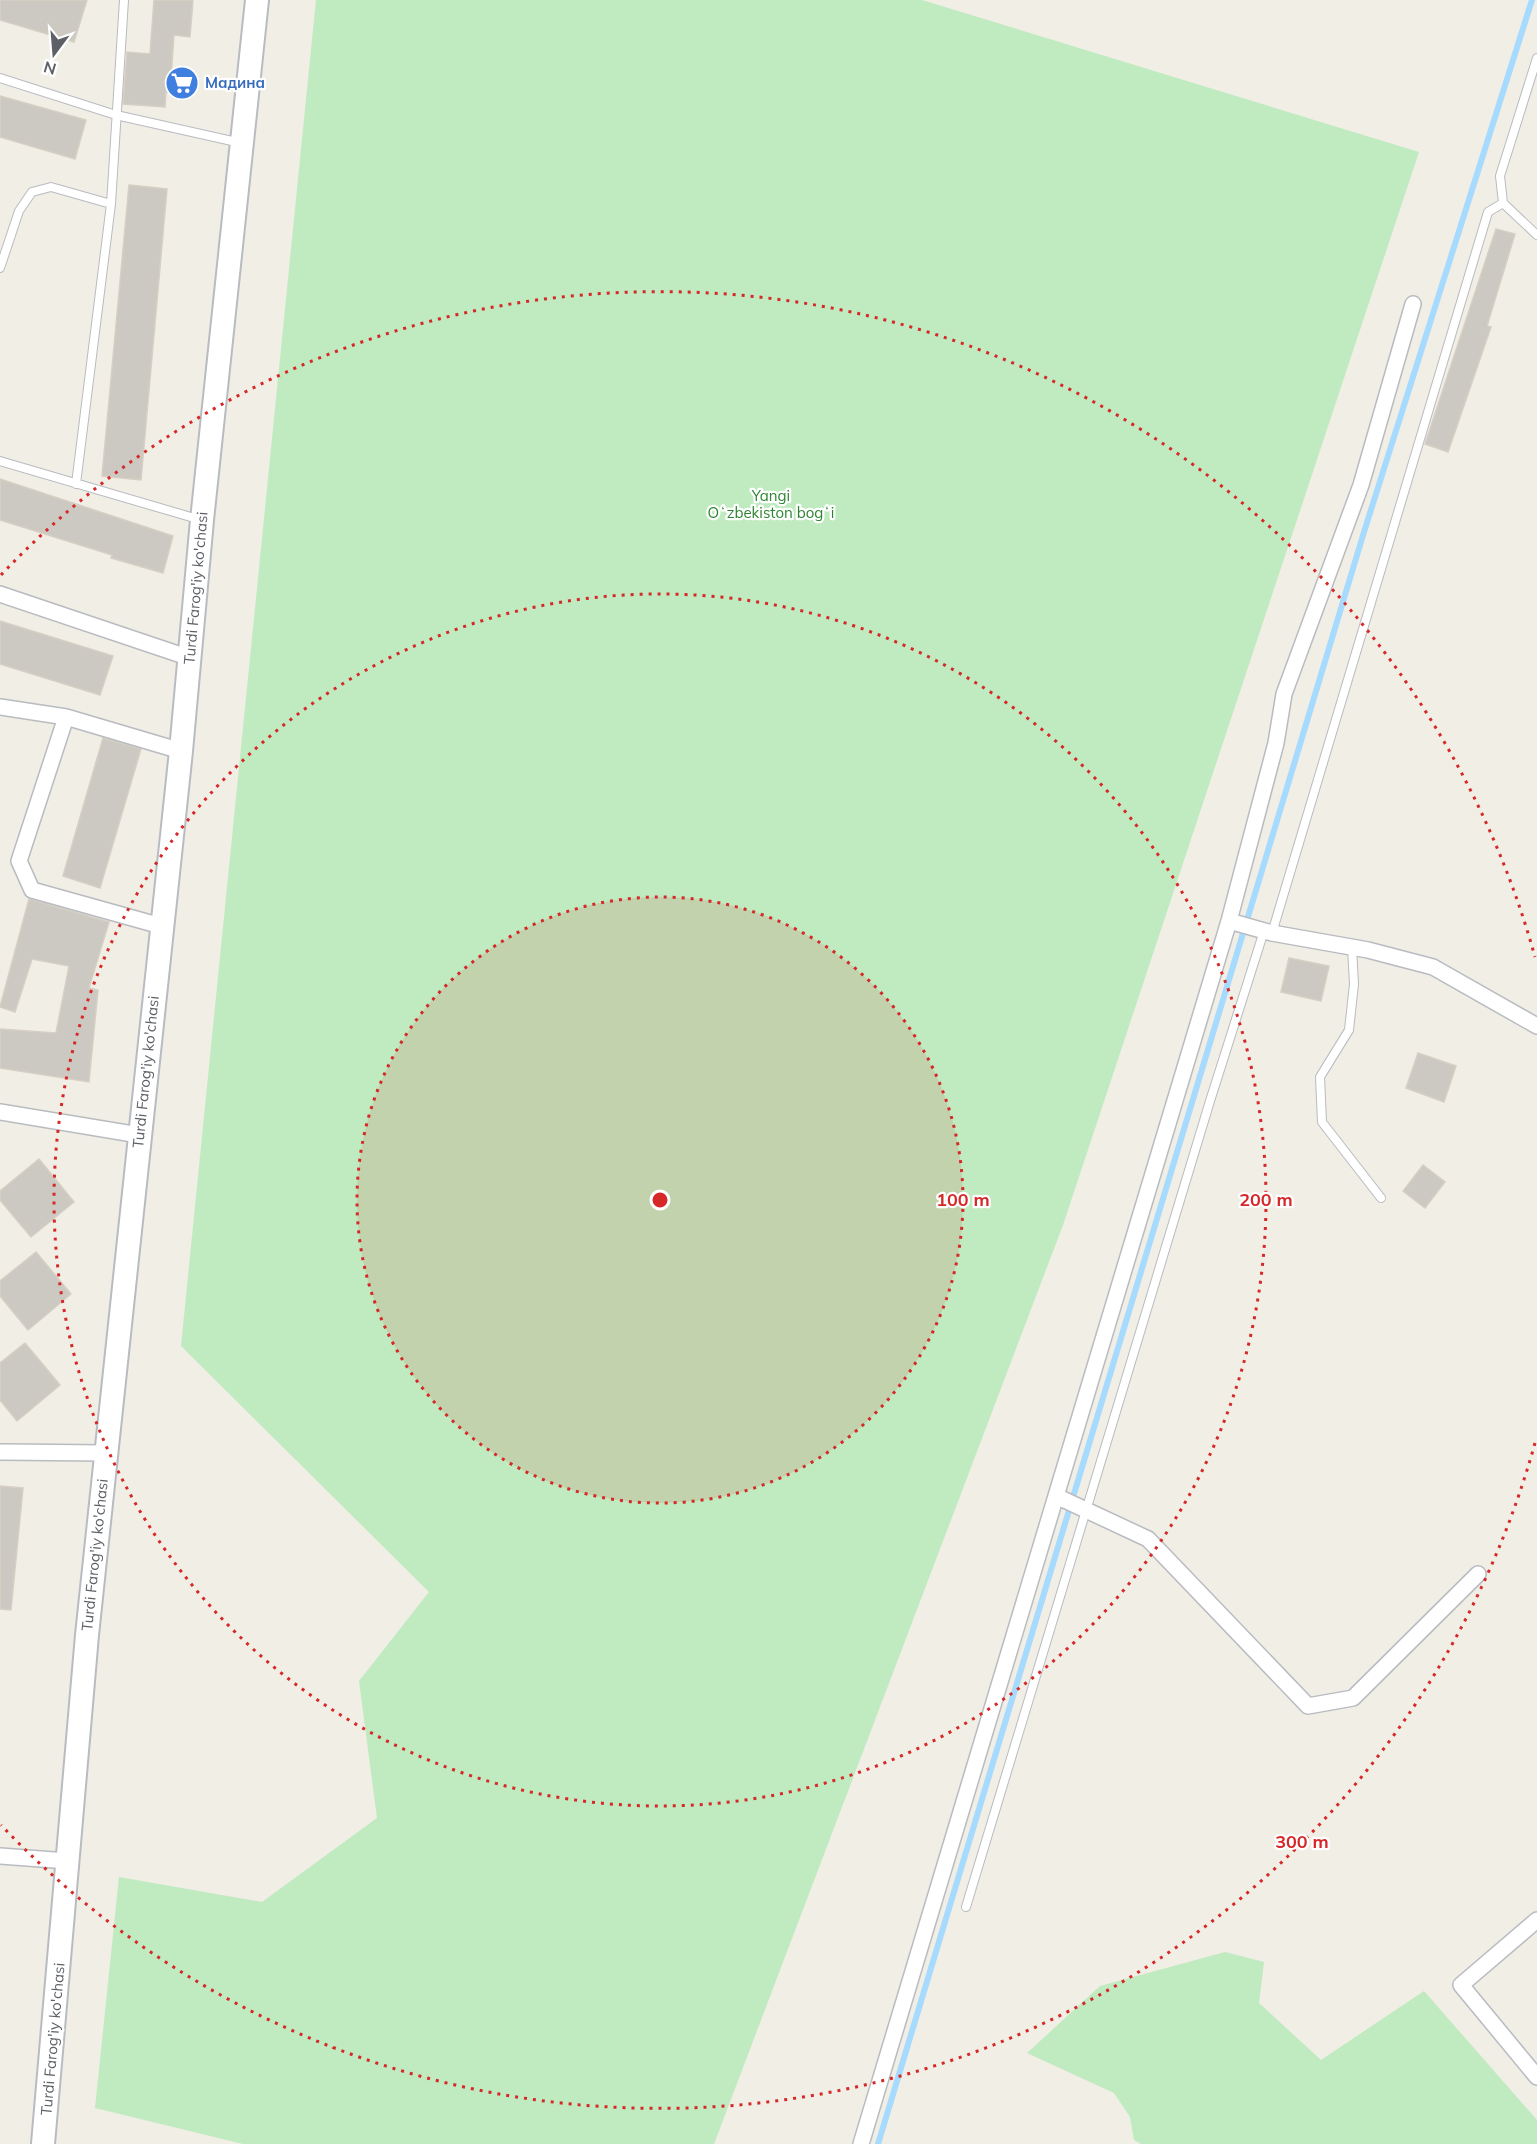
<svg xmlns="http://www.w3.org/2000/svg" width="1537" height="2144" font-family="Mulish,sans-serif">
  <rect width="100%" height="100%" fill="#f0eee5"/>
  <path fill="#c0eabf" d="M316 0H922L1419 152 1063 1225 714 2144H243L95 2108 119 1877 262 1902 377 1818 359 1681 429 1592 181 1346Z
    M1225 1952 1264 1962 1259 2003 1321 2060 1424 1991 1537 2120V2144H1141L1134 2140 1130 2117 1114 2093 1027 2053 1100 1986Z"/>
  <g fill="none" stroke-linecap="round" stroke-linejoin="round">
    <path stroke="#a6daff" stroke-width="6" d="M878 2144 1364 532 1532 0"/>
  </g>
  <path fill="#ccc8c2" stroke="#d6cfc3" stroke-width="1.5" d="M0 0H87L74 42 0 20Z
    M154 0H193L190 37 174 35 170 93 166 92 165 107 123 104 127 52 150 54Z
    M0 96 86 120 75 159 0 137Z
    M129 185 167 189 141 480 102 476Z
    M1496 229 1515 234 1487 326 1491 327 1448 452 1425 444Z
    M0 479 173 536 163 573 111 558 112 555 0 520Z
    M0 621 113 656 100 695 0 664Z
    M103 738 141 749 100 888 63 876Z
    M29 899 109 922 89 988 98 990 89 1082 0 1068V1029L56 1033 69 966 32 959 15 1012 0 1007Z
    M1289 958 1329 966 1321 1001 1281 992Z
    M1418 1053 1456 1066 1444 1102 1406 1088Z
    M39 1159 74 1202 31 1237 0 1200V1191Z
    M1423 1165 1445 1182 1425 1208 1403 1191Z
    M36 1252 71 1294 28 1330 0 1296V1281Z
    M25 1343 60 1385 17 1421 0 1400V1363Z
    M0 1486 23 1488 11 1610 0 1609Z"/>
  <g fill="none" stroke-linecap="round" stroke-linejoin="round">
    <g stroke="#b8bbc0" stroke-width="10">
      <path id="service" d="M1537 58 1500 176 1503 203 1537 235
        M0 78 116 115 241 143
        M0 268 19 211 32 192 51 187 111 204
        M0 461 201 520
        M76 484 111 204 124 0
        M1272 933 1488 212 1503 203
        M1352 947 1354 984 1349 1030 1320 1077 1322 1122 1381 1198
        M966 1907 1210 1101 1264 931"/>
    </g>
    <g stroke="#b8bbc0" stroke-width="18">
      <path id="minor" d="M0 594 190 658
        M0 707 66 717 181 751
        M66 717 19 861 32 890 161 926
        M1229 921 1272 933 1368 950 1433 967 1537 1026
        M0 1112 139 1135
        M0 1452 106 1453
        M1056 1496 1148 1539 1308 1706 1353 1698 1478 1574
        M0 1856 68 1861
        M1537 1920 1461 1985 1537 2077
        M861 2144 1229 921 1276 743 1284 694 1361 485 1413 304"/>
    </g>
    <g stroke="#b8bcc2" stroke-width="26">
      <path id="secondary" d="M43 2144 87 1635 181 751 202 520 257 0"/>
    </g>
    <use href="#service" stroke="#fff" stroke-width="8"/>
    <use href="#minor" stroke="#fff" stroke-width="15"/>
    <use href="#secondary" stroke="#fff" stroke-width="22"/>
  </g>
  <circle cx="660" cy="1200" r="303" fill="#d62828" fill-opacity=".12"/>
  <g fill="none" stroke="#d62828" stroke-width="3" stroke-dasharray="3 6">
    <circle cx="660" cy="1200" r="303"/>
    <circle cx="660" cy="1200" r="606"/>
    <path d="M1535 1443A908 908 0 0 1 1 1825M1 575A908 908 0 0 1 1535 957"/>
  </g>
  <defs>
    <g id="supermarket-disc" transform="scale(1.725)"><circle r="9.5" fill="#3f7fe0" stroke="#fff"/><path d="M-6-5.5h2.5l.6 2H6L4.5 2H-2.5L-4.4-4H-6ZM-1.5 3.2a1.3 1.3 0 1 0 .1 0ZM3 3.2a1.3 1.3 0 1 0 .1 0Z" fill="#fff"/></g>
  </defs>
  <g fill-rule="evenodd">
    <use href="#supermarket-disc" x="182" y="83"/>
  </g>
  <g text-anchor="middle" stroke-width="4.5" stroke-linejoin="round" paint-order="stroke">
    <g font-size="15" font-weight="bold" fill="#366cbe" stroke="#fff" text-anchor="start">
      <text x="205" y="88">Мадина</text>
    </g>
    <g font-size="15" fill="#2d852f" stroke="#fff">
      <text x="771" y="501">Yangi<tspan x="771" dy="17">Oʻzbekiston bogʻi</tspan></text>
    </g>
    <g font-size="15" fill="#5d6167" stroke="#fff">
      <text transform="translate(196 588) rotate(-85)" y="5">Turdi Farog'iy ko'chasi</text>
      <text transform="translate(146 1072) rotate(-84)" y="5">Turdi Farog'iy ko'chasi</text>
      <text transform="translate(95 1555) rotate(-84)" y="5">Turdi Farog'iy ko'chasi</text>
      <text transform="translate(53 2039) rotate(-85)" y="5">Turdi Farog'iy ko'chasi</text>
    </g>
  </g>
  <circle cx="660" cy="1200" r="9" fill="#d62828" stroke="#fff" stroke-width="3"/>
  <g font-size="18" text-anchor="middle" font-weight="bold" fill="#d62828" stroke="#fff" stroke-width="4.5" stroke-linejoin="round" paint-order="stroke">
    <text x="963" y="1206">100 m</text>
    <text x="1266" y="1206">200 m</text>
    <text x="1302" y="1848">300 m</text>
  </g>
  <g transform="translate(54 54) rotate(196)" stroke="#ffffff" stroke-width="4.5" paint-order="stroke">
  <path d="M0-4.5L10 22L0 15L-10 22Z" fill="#5d6167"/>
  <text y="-9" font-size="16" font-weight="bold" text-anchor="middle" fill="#5d6167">N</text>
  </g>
</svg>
